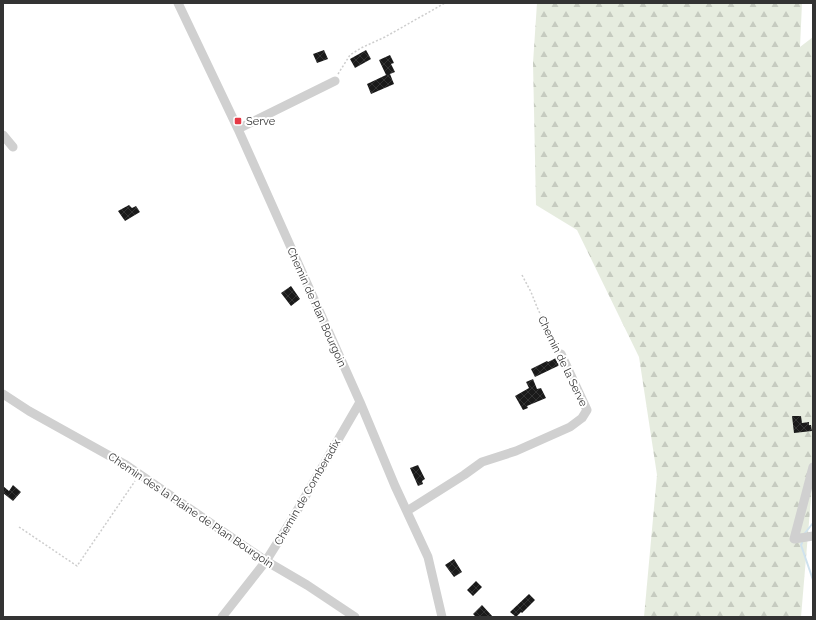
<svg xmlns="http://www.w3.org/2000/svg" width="816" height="620" font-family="Raleway,sans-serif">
  <defs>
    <pattern id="forest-firs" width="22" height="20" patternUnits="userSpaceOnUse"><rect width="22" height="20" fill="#e6ecdf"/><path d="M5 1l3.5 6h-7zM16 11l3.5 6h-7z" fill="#c6cbc0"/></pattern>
    <pattern id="building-cross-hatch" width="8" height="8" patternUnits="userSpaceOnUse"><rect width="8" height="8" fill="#1a1a1a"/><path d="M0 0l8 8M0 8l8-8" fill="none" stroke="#333"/></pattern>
  </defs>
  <rect width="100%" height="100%" fill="#fff"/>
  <path fill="url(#forest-firs)" d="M537 3H802L800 47 813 37V475L801 617H644L657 475 639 357 577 230 536 205 533 63Z"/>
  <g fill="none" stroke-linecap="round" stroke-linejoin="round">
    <path stroke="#cfe2ee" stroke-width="2" d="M805 533 813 523
      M802 543 801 545 813 580"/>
  </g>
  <path fill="url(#building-cross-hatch)" d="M324 50 328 59 317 63 313 54Z
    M366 50 371 59 355 68 350 59Z
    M390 55 394 63 391 64 395 72 390 74 394 84 371 94 367 84 386 75 379 60Z
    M129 205 132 208 136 206 140 212 125 221 118 211Z
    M291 286 300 299 291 306 281 293Z
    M556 358 560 365 535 377 531 369 547 361 548 362Z
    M533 379 537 389 541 388 546 398 527 406 528 408 523 410 515 396 529 388 526 382Z
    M792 416H801L802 423 809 422V425H811L812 431 794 433Z
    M418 465 425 479 422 481 423 484 418 486 410 468Z
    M13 485 21 492 13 501 3 493V486L9 491Z
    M454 559 462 572 454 577 445 565Z
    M476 581 482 587 473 596 467 590Z
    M529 594 535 600 522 613 521 612 516 617 510 612Z
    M482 605 493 617H476L473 614Z"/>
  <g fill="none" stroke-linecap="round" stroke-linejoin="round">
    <path stroke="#cdcdcd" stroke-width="1.5" stroke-dasharray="2 2" stroke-linecap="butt" d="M338 74 350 55 361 48 385 37 445 3
      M522 275 531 292 537 307 547 329 557 347
      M19 527 77 566 135 481"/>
    <path stroke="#d0d0d0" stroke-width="9" d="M178 3 238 129 360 402 395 486 428 557 442 617
      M238 129 335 81
      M3 135 13 147
      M3 394 29 411 126 465 266 561 307 585 355 617
      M813 467 794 539 813 536
      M407 511 464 475 482 462 516 451 570 427 582 418 587 410 561 354
      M222 617 266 561 291 521 360 402"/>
  </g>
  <rect fill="#e63946" stroke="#fff" stroke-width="1.5" x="234" y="117" width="8" height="8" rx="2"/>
  <g text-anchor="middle" stroke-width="4" stroke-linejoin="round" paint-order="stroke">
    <g font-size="11" fill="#333" stroke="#fff" text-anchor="start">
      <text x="246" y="125">Serve</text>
    </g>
    <g font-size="11" fill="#333" stroke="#fff">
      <text transform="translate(317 307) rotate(66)" y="4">Chemin de Plan Bourgoin</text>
      <text transform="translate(563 361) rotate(64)" y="4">Chemin de la Serve</text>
      <text transform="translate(307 492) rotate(-60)" y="4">Chemin de Comberadix</text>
      <text transform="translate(191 510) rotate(34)" y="4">Chemin des la Plaine de Plan Bourgoin</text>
    </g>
  </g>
  <rect width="816" height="620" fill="none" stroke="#333333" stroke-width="8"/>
</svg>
